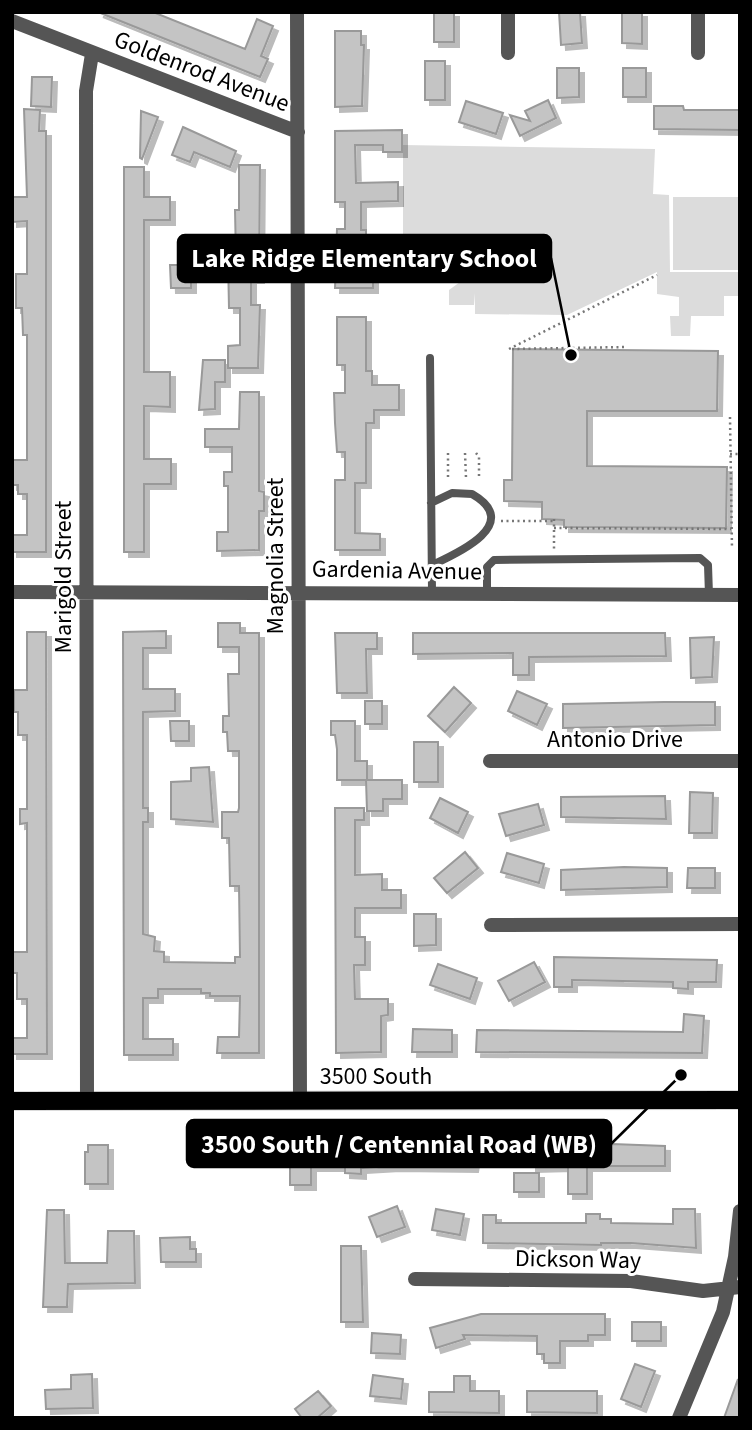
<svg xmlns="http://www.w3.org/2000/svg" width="752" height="1430" font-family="'Source Sans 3',sans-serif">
  <defs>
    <filter id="shadow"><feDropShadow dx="5" dy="5" stdDeviation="0" flood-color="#0004"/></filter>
  </defs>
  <rect width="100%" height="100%" fill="#fff"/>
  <path fill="#dcdcdc" d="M403 145 655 149 653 194 669 195 670 272H740V296H724V316H691L690 336H671L670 316H679V297L657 294V272L567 315 475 314V293L474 305H449V290L460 282H403Z
    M673 197H740V270H673Z"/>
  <path fill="#c4c4c4" stroke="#999" stroke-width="2" filter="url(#shadow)" d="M98 12H153L245 49 257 19 273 26 261 56 268 59 260 77Z
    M434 12H454V42H434Z
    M559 12H580L582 43 561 45Z
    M622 12H642V44L622 43Z
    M335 31H361V45H364L362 106 335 107Z
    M425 61H445V100H425Z
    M557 68H579V97L557 98Z
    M623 68H646V97H623Z
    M32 77H52L51 107 31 106Z
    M548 100 556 118 520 136 510 115 530 121 525 111Z
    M466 101 503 113 496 134 459 122Z
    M654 106H683L684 110H740V130L654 129Z
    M24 109 40 110 39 131H46V552H12V535H27V494H18V485H12V460H27V335H23L22 308H16V274H27V221L12 222V197H27Z
    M141 111 158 117 142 159 140 158Z
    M183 127 236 151 230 167 194 152 190 162 172 155Z
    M402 130V152H383V145H355L356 183 398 182V201L361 202V230H366V248H355V274H373V288H335L337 229H345V202H335V131Z
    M239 165H260L259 278H251V305H260L258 368H228V346L240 345V308H229L228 258H236L235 210H239Z
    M124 167H144V197H170V220H144V372H170V407L144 406V459H171V484H144V552H124Z
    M170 265H191V288H171Z
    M337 317H366V371H372V385H399V410H374V423H366V483H355V533L380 534V550H335V480H345V452H337L335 423 334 393H345V365H337Z
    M513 349 718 351 717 411H587V466L727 467 726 528 564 527V520L542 519V502L504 501V480H512Z
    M203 360H225V382H215V409L199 410Z
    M240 392H259V491L264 492V511H259V550L217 551V532H228V486H224V472H232V447H205V429H239Z
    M218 623H240V633H259V1053H217L218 1037H239L240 996H210V993H201V989H158V998H143V1039H173V1055H124L123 632 166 631V648H143V689H175V711L143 712V808H148V822H143V934L155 937 154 951 164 952V962L235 963V957H240L239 886H230L229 838H222V812H238L239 808V751H228L227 732H223V716H229L228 674H239V647H218Z
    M27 632H46L47 1054H12V1038H27V999H17V973H12V952H27V823L20 824V809H27V735H18V712H14V690H27Z
    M335 633H377V649H366L367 693H337Z
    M413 633H665L666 656 529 657V675H513V653L413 654Z
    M714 637 712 677 691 678 690 638Z
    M454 687 471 703 445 732 428 716Z
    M517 691 547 704 537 725 508 711Z
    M365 701H382V724H365Z
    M664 702H715V725L563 728V704Z
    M170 721H189V741H171Z
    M331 721H355V761H367V780H402V799H383V811H367L366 780H337V749L335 735H331Z
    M414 742H438V782H414Z
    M209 767 213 822 171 819V782L191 781V768Z
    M690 792 713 793 712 833H689Z
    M665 796 666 819 561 817V797Z
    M440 798 468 812 458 833 430 818Z
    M538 804 544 825 506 836 499 814Z
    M335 808H364V820H355V875L382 874V890H401V908H355V937H365V965H354L355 999H388V1015L381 1016V1052L336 1053Z
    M465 852 478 868 447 893 434 878Z
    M507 853 544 864 539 883 501 872Z
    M624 867 667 868V887L561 890V870Z
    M688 868H715V888H687Z
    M414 914H436V945L414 946Z
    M554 957 717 960 716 982H688V989L673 988V982L572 980V987H554Z
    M534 962 545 982 509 1001 498 981Z
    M438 964 477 978 470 999 430 985Z
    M684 1014 704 1016 702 1053 476 1052 477 1030 683 1032Z
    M413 1029 452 1030V1052H412Z
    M612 1144 665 1146V1166H587V1194H568V1166L531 1167V1148Z
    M88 1145H108V1184H85V1152H88Z
    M290 1145 462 1146V1151H476L473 1167 395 1166 361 1168V1174L345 1173V1166H311V1185H290Z
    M514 1173H539V1192H514Z
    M397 1206 405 1227 377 1237 369 1217Z
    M436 1209 464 1214 460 1235 432 1230Z
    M673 1209H695L696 1248 631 1243H601V1245L483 1243V1215H496V1223H586V1214H600V1219H611V1223L673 1224Z
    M47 1210H64L65 1263H107L108 1231H134L135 1283 68 1284 67 1307H43Z
    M190 1237V1249H196V1262H161L160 1238Z
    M341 1246H361L363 1322H341Z
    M481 1314H605V1335H588V1341H560V1363H544V1354H537V1336L463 1335 465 1339 436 1348 430 1328Z
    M632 1322H661V1341H632Z
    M372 1333 401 1335 400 1354 371 1353Z
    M635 1364 655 1371 641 1407 621 1399Z
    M92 1374 93 1408 46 1409 45 1390 71 1389V1375Z
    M373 1375 403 1379 401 1399 370 1396Z
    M454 1376H470V1391H499V1413L429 1412V1392H454Z
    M738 1379 740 1418H724Z
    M318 1391 331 1406 317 1418H302L295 1409Z
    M527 1391H597V1413L527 1412Z"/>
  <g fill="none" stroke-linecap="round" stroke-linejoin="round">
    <g stroke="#dbdbdb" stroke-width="20">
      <path id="primary" d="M12 1101 740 1100"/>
    </g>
    <path stroke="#777" stroke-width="2.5" stroke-dasharray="2 3.5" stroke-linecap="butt" d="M509 349 657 275
      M512 349 626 347
      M730 417 732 549
      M448 453V478
      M465 453 466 478
      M476 453 479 457V478
      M730 454H740
      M554 519V549
      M501 521H554
      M554 528 731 529"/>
    <path stroke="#555" stroke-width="8" d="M430 358 432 592
      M431 503 452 493 472 494C524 524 456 554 432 565
      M487 594V567L494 560 700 558 708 565 709 595"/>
    <path stroke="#555" stroke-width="14" d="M297 12 300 1100
      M508 12V53
      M698 12V53
      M12 21 298 132
      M12 592 740 595
      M490 761H740
      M491 925 740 924
      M87 1101 86 91 92 54
      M415 1279 631 1281 703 1291 740 1287
      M679 1418 723 1312 735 1257 740 1211"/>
    <use href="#primary" stroke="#000" stroke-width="18"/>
  </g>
  <g text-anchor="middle" stroke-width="6" stroke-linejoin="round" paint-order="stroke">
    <g font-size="24" fill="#000" stroke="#fff">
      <text transform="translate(202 71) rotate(21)" y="8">Goldenrod Avenue</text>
      <text transform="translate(275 556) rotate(-90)" y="8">Magnolia Street</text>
      <text transform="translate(397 570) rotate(1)" y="8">Gardenia Avenue</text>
      <text transform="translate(63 577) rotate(-90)" y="8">Marigold Street</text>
      <text x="615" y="747">Antonio Drive</text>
      <text x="376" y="1084">3500 South</text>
      <text transform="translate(578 1259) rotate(1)" y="8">Dickson Way</text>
    </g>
  </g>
  <path fill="none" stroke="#000" stroke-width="2.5" d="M571 355L551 258M681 1075L611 1144"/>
  <g fill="#000" stroke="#fff" stroke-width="2.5">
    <circle cx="571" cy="355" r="7"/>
    <circle cx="681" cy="1075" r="7"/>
  </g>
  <g fill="#000" stroke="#000" stroke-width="2.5">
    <rect x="178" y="235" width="373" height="47" rx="7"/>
    <rect x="187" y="1120" width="424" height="47" rx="7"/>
  </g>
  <g font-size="26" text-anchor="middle" font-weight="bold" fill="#fff">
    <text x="364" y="267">Lake Ridge Elementary School</text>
    <text x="399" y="1153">3500 South / Centennial Road (WB)</text>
  </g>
  <rect width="752" height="1430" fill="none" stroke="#000000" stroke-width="28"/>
</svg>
